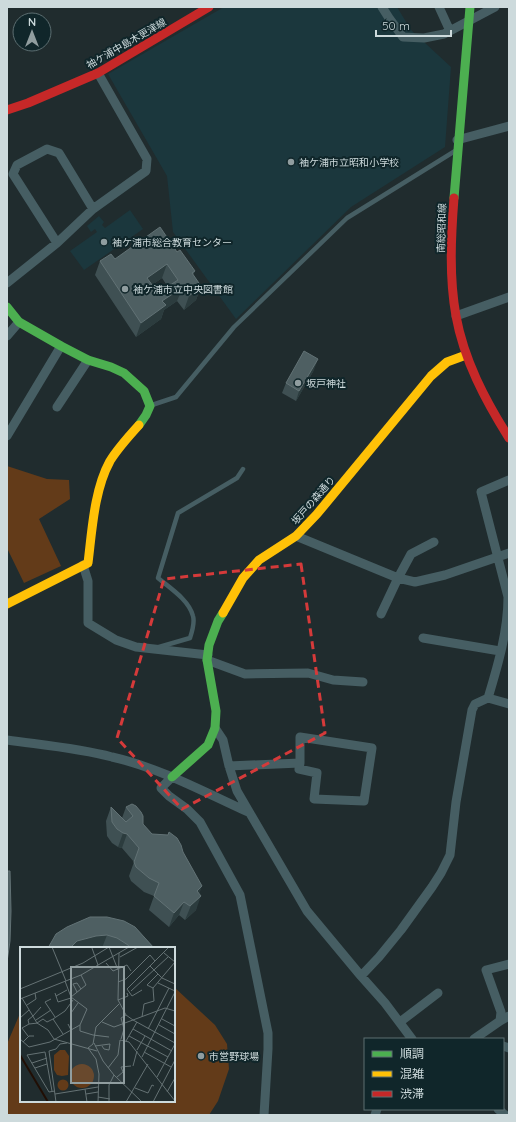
<svg xmlns="http://www.w3.org/2000/svg" width="516" height="1122" font-family="Quicksand,'Noto Sans JP',sans-serif">
  <rect width="100%" height="100%" fill="#202c2e"/>
  <path fill="#1b373d" d="M224 7H397L411 30 451 67 445 147 351 207 236 319 173 232 167 176 108 74Z
    M130 210 143 229 84 270 70 251 97 232 95 229 91 232 87 226 99 216 104 222 102 225 105 228Z"/>
  <path fill="#633b19" d="M7 466 47 479 69 480 70 499 39 519 61 566 24 583 7 548Z
    M174 987 215 1025 227 1044 229 1069 218 1101 209 1115H7V1044L21 1011V1101H174Z"/>
  <g fill="none" stroke-linecap="round" stroke-linejoin="round">
    <path stroke="#465e63" stroke-width="4.5" d="M152 405 176 397 234 327 347 218 455 151
      M159 647 190 638C192 632 195 623 193 616 189 600 170 588 158 578L178 513 237 478 243 469"/>
    <path stroke="#465e63" stroke-width="9" d="M382 7 389 18 403 37 424 38 444 34 495 7
      M439 7 450 31
      M457 140 509 126
      M57 243 13 174 17 165 47 149 59 153 93 209
      M7 283 57 243 93 209 146 171 147 159 98 73
      M456 316 509 297
      M7 336 19 322
      M57 407 88 360
      M7 436 61 346
      M296 536 398 578 415 582 445 575 509 553
      M83 565 88 581V623L116 640 136 647 208 655
      M381 614 398 578 411 554 434 542
      M423 638 500 651
      M207 660 245 674 308 673 333 680 363 682
      M488 698C498 665 508 631 508 597L481 492 509 480
      M215 728 223 740 229 766 237 791 307 911 361 976 385 1003 412 1039
      M300 737 372 748 364 801 314 799 317 773 299 769 300 763Z
      M7 740C42 745 78 748 112 757 160 768 204 792 248 812
      M229 766 300 763
      M172 777 161 788 169 796 187 809 200 822 240 895 268 1033V1049L264 1115
      M361 976 379 957 401 930 432 887 441 873 450 855 456 802 472 710 475 704 488 698 509 704
      M500 1021 509 1016
      M400 1022 438 993
      M474 1039 500 1021 501 1012 486 970 509 964
      M503 1046 509 1048
      M498 1109 505 1115
      M375 1115 377 1109"/>
    <path stroke="#4caf50" stroke-width="9" d="M454 198 470 7
      M7 307 19 322 61 346 88 360 111 367 124 373 144 391 150 406 146 415 139 425
      M172 777 208 745 215 728 216 711 207 660 209 645 218 621 223 613"/>
    <path stroke="#ffc107" stroke-width="9" d="M7 604 88 563C92 531 94 490 110 461 118 448 129 436 139 425
      M223 613 243 578 259 560 296 536 317 514 431 376 447 362 466 355"/>
    <path stroke="#c62828" stroke-width="9" d="M7 110 28 103 98 73 209 7
      M454 198C451 237 449 277 456 316 464 360 485 400 509 438"/>
  </g>
  <path fill="#3f5053" fill-rule="evenodd" d="M177 252 195 271 193 275 201 286 196 300 184 310 177 301 164 310 161 319 136 337 95 275 100 261ZM162 278 168 287 158 293 152 285Z
    M314 370 296 401 282 393 286 383Z
    M111 807 122 818 126 807 152 834 183 852 199 894 196 910 185 920 179 915 169 927 149 910 154 896 144 892 131 881 129 876 134 862 122 848 118 847 112 843 107 836 106 821Z
    M135 927 154 948H48Z"/>
  <path fill="#2c3c3e" d="M167 264 162 278 142 292 147 278Z
    M201 286 196 300 184 310 189 296Z
    M183 287 177 301 164 310 161 319 136 337 141 323 162 301Z
    M318 359 314 370 296 401 299 391Z
    M123 833 127 834 122 848 118 847Z
    M202 886 197 900 201 896 196 910 185 920 197 891Z
    M184 902 179 915 169 927 174 913Z
    M107 935 102 948H70L77 941 96 936Z"/>
  <path fill="#4e5f62" stroke="#627275" fill-rule="evenodd" d="M160 227 177 252 180 250 195 271 192 273 201 286 189 296 183 287 162 301 166 305 141 323 100 261 111 254 115 259ZM167 264 178 280 158 293 147 278Z
    M304 351 318 359 299 391 286 383Z
    M132 804 136 806 141 812 143 816V824L152 834 168 835 169 832 177 838 181 845 183 852 202 886 197 891 201 896 190 906 184 902 174 913 154 896 159 883 149 878 136 867 134 862 139 848 127 834 123 833 117 829 112 822 111 807 126 822 133 816 126 807Z
    M7 871H10L11 911 10 941 7 962Z
    M90 917H107L124 921 135 927 154 948H130L128 945 117 938 107 935 96 936 77 941 70 948H48L56 934 67 927Z"/>
  <path fill="none" stroke="#d53a3a" stroke-width="3" stroke-dasharray="8 5" stroke-linejoin="round" d="M301 564 325 733 182 809 117 738 164 579Z"/>
  <g fill="#909d9f" stroke="#10262a" stroke-width="1.5">
    <circle cx="291" cy="162" r="4"/>
    <circle cx="104" cy="242" r="4"/>
    <circle cx="125" cy="289" r="4"/>
    <circle cx="298" cy="383" r="4"/>
    <circle cx="201" cy="1056" r="4"/>
  </g>
  <g text-anchor="middle" stroke-width="4" stroke-linejoin="round" paint-order="stroke">
    <g font-size="10" fill="#cddadc" stroke="#10262a">
      <text transform="translate(126 43) rotate(-30)" y="4">袖ケ浦中島木更津線</text>
      <text transform="translate(441 228) rotate(-88)" y="4">南総昭和線</text>
      <text transform="translate(313 500) rotate(-49)" y="4">坂戸の森通り</text>
    </g>
    <g font-size="10" fill="#cddadc" stroke="#10262a" text-anchor="start">
      <text x="299" y="166">袖ケ浦市立昭和小学校</text>
      <text x="112" y="246">袖ケ浦市総合教育センター</text>
      <text x="133" y="293">袖ケ浦市立中央図書館</text>
      <text x="306" y="387">坂戸神社</text>
      <text x="209" y="1060">市営野球場</text>
    </g>
  </g>
  <g transform="translate(20 947)">
    <rect width="155" height="155" fill="#202c2e"/>
    <path d="M40 103H45L49 109 48 128 42 129 37 128 34 123V108ZM50 129a12 12 0 1 1 24 0a12 12 0 1 1-24 0ZM37.5 138a5.5 5.5 0 1 1 11 0a5.5 5.5 0 1 1-11 0Z" fill="#633b19"/>
    <path fill="none" stroke="#200e04" stroke-width="2" d="M0 108 28 155"/>
    <path fill="none" stroke="#657274" stroke-width="1" d="M32 0 46 34M89 0 98 23M72 1 78 18M99 6 98 53 106 68 113 73 145 61 155 64M144 6 155 15M100 10 118 0M86 16 93 24 107 18 111 24M130 19 142 31 155 37M45 34 51 50 67 62 60 78 51 83M98 35 106 32 130 8 135 14M138 36 155 44M133 41 127 38 138 27M0 42 63 16 89 0M122 43 112 49 107 42 149 0M111 44 148 10M57 45 53 37 57 36 61 42M35 46 38 55 51 51M36 49 47 43M51 50 66 38 61 28M2 51 17 76 28 83 34 92 77 104M0 52 61 28 109 0M31 52 25 55 35 70M98 53 108 49 107 46M7 58 16 52 15 46M51 66 58 56M13 69 8 73 9 77 18 76M13 69 21 60M122 70 124 57 134 54 133 41 155 15M0 71 9 63M33 72 43 87M142 72 155 79M16 73 31 63M82 75 94 80 113 73 155 96M17 76 23 72 27 75 33 72 45 64 53 53M60 78V84L73 88M139 78 155 87M113 82 152 104M128 82 149 41M73 88 89 90M8 89 2 81 9 77M109 89 148 110M0 92 9 100 30 95 51 83 48 77M101 92 104 82 101 71 106 68M106 94 117 75M3 95 9 89H14M74 96 83 114 94 128 122 155M75 99 90 97 89 103 84 102 82 99M117 103 125 89M124 105 151 120M122 110 155 45M12 116 27 111M113 119 117 104M15 121 27 117M88 121 98 108 100 93 109 95 155 154M97 130 103 125 101 120 111 119M137 130 155 97M115 141 128 146 132 138 134 139M65 142 67 155M32 144 25 105 7 108 29 145 35 144M147 145 155 131M35 147 78 140M66 147 78 145M78 150 90 152M36 155 29 104 36 102 40 97 47 96M78 155 79 127 76 112 68 101 73 97 76 80 99 57M89 155V138L94 128M106 155 128 117M133 155 155 113"/>
    <path fill="#909d9f" fill-opacity="0.15" stroke="#909d9f" stroke-width="2" d="M51 20H104V136H51Z"/>
    <rect width="155" height="155" fill="none" stroke="#cddadc" stroke-width="2"/>
  </g>
  <rect width="516" height="1122" fill="none" stroke="#cddadc" stroke-width="16"/>
  <rect x="364" y="1038" width="140" height="72" fill="#10262a" stroke="#5c6e71"/>
  <rect x="372" y="1051" width="20" height="6" fill="#4caf50" stroke="#5c6e71"/>
  <text x="400" y="1058" font-size="12" fill="#cddadc">順調</text>
  <rect x="372" y="1071" width="20" height="6" fill="#ffc107" stroke="#5c6e71"/>
  <text x="400" y="1078" font-size="12" fill="#cddadc">混雑</text>
  <rect x="372" y="1091" width="20" height="6" fill="#c62828" stroke="#5c6e71"/>
  <text x="400" y="1098" font-size="12" fill="#cddadc">渋滞</text>
  <g transform="translate(32 32)"><circle r="19" fill="#10262a" stroke="#5c6e71"/>
  <path d="M0-3L7 15L0 10L-7 15Z" fill="#909d9f"/>
  <text y="-6" font-size="11" font-weight="bold" text-anchor="middle" fill="#cddadc">N</text>
  </g>
  <path d="M376 30v6h75v-6" fill="none" stroke="#cddadc" stroke-width="2"/>
  <text x="382" y="30" font-size="12" fill="#cddadc" stroke="#10262a" stroke-width="3" paint-order="stroke">50 m</text>
</svg>
